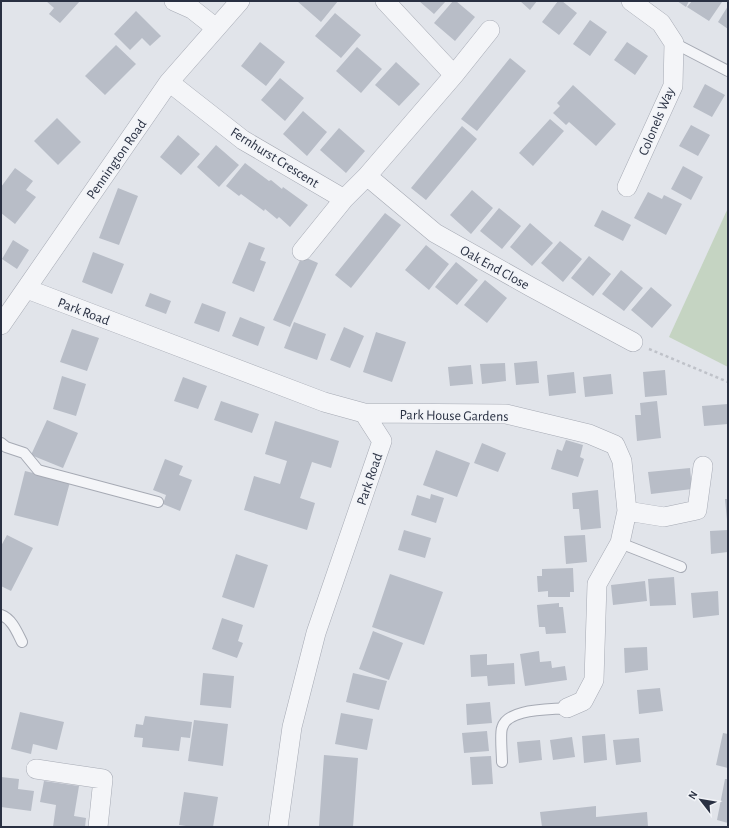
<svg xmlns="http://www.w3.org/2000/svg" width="729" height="828" font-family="'Alegreya Sans',sans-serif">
  <rect width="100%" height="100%" fill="#e1e4ea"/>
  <path fill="#c5d4c2" d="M728 208V367L669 337Z"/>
  <path fill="#b8bdc7" d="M46 1H80L60 23 49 14 54 8Z
    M297 1H338L321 22Z
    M419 1H446L434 14Z
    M453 1H456L475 17 455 41 434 23Z
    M520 1H537L530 10Z
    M558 1H562L577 13 559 35 542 22Z
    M677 1H689L686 7Z
    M692 1H721L722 2 709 21 687 7Z
    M728 6V29L718 22Z
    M136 11 161 36 150 46 142 38 130 50 114 34Z
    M335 13 361 35 341 58 315 36Z
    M590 20 607 32 590 56 573 44Z
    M260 42 285 62 266 86 241 66Z
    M627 42 648 56 635 75 614 60Z
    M116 45 136 64 105 95 85 76Z
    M357 47 382 69 361 93 336 71Z
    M510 58 526 71 477 131 461 119Z
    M396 62 420 84 399 106 375 85Z
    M280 78 304 98 285 121 261 100Z
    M705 84 725 95 712 117 693 107Z
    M573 85 616 124 596 146 569 122 566 125 553 113 560 106 557 103Z
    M303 111 327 132 307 156 283 134Z
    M57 118 81 142 58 165 34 141Z
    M550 119 564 131 533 166 519 153Z
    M691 125 710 135 698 156 679 146Z
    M462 126 477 139 426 200 411 188Z
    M339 128 365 151 346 173 320 150Z
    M178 135 200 154 181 175 160 157Z
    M216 145 239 165 219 187 197 167Z
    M245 163 269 181 271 180 282 189 283 187 308 205 290 227 279 217 277 219 265 209 264 211 241 194 239 196 226 186Z
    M683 166 703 177 691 200 671 189Z
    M15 168 33 181 26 190 36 197 15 224 1 213V187Z
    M118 188 138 196 119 245 99 238Z
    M472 190 493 208 471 234 450 215Z
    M648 192 662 199 664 195 682 204 666 235 634 218Z
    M499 208 521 226 502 249 480 231Z
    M602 210 631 225 623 241 594 226Z
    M385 213 401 225 351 288 335 275Z
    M530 223 553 243 532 266 510 247Z
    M13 240 29 250 17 269 2 259Z
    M560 241 582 259 563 282 541 263Z
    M249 242 265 248 260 260 266 262 254 292 232 283Z
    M426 245 449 264 429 290 405 270Z
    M93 252 124 264 112 294 82 282Z
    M302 256 318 263 290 327 273 320Z
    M589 256 611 274 593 296 571 278Z
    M456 262 478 280 457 305 435 287Z
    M621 270 643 288 624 311 602 294Z
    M485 280 507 298 487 323 464 305Z
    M651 287 672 305 652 328 631 310Z
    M150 293 171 301 166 314 145 306Z
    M202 303 226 312 219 332 194 323Z
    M240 317 265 327 258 346 232 336Z
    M294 322 326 334 317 360 284 348Z
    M344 327 364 336 350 368 330 360Z
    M72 329 99 338 87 371 60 362Z
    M376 332 406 342 392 382 363 372Z
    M537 361 539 383 516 385 514 363Z
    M505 363 506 381 482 384 480 364Z
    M471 365 473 384 450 386 448 367Z
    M665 370 667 395 645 397 643 372Z
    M574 372 576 393 549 396 547 375Z
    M611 374 613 394 585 397 583 377Z
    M62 376 86 384 76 416 53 409Z
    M183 377 207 386 198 409 174 401Z
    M221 401 259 414 252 433 214 420Z
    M657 401 661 438 637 441 635 415H641L640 403Z
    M728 404V424L704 426 702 406Z
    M47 420 78 433 63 468 31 455Z
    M275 421 339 441 331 468 312 462 300 498 315 503 307 530 244 510 254 476 280 484 287 461 265 454Z
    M566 440 583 445 580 457 584 459 578 477 551 469 557 449 562 451Z
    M482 443 506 453 498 472 474 463Z
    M436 450 470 463 457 497 423 485Z
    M165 459 183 466 179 475 192 480 180 511 163 504 166 495 153 490Z
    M690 468 692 489 651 494 648 472Z
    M25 471 70 482 58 526 14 515Z
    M598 490 601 528 581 530 579 509H573L572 493Z
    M431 494 444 498 436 523 411 515 417 495 430 499Z
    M725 499H728V520H727Z
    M404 530 431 538 425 558 398 550Z
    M728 530V552L711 554 710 531Z
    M7 535 33 548 11 591 1 586V546Z
    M585 535 587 562 566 564 564 536Z
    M236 554 268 565 254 608 222 597Z
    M573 568 574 592H570V597H548V591L538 592 537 576H542V569Z
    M390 574 443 592 424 645 372 627Z
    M674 577 676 605 650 606 648 579Z
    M645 581 647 601 613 605 611 585Z
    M718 591 719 615 693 618 691 593Z
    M559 603V607H563L566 633 546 634 545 627H539L537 605Z
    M222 618 243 625 238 641 243 643 237 658 212 649Z
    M373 631 403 643 389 680 359 669Z
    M647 647 648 670 625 673 624 648Z
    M539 651 540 662 551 661 552 668 565 666 567 680 525 686 520 654Z
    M487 654V665L514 663 515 684 488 686 487 676 471 677 470 655Z
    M203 673 234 676 231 708 200 705Z
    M353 673 387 681 379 710 346 702Z
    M660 688 663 711 639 714 637 690Z
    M490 702 492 723 467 725 466 704Z
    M20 712 64 722 57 750 33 744 31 754 11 749Z
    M341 713 373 719 367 750 335 744Z
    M145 716 192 722 190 738 181 737 179 751 142 747 143 738 134 737 136 724 143 725Z
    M194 720 228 724 223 766 188 761Z
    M487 731 489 751 464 753 462 733Z
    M723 733 728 734V768L716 765Z
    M605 734 607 760 584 763 582 736Z
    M572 737 575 757 553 760 550 740Z
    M639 738 641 762 616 765 613 740Z
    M540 740 542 760 519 763 517 742Z
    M324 755 358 758 353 827 319 826Z
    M491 756 493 784 472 785 470 757Z
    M1 777 19 779 18 789 34 791 31 811 1 807Z
    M725 779H728V823L717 820Z
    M44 781 79 786 74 816 86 818 85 827H53L56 805 40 802Z
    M184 792 218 797 213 827H193L179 825Z
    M596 806V817L647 812 648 827H542L540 812Z"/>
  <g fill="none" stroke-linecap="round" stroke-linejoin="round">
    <g stroke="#a6aab4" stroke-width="12">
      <path id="lane" d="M674 43 728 71
        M1 443 6 447 24 453 38 470 158 502
        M620 543 681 567
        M1 615C12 619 17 632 22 642
        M502 762C502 754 500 734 502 728 507 708 550 710 567 708"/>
    </g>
    <g stroke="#a6aab4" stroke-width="20">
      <path id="street" d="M174 1 192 9 216 28
        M385 1 454 75
        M169 82 243 140 344 199
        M367 176 435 233 531 287 633 342
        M627 187 673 86 674 43 661 23 631 1
        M302 251 344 199 367 176 454 75 490 30
        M27 289 324 402 364 413 382 441 316 633 292 727 278 827
        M1 325 169 82 240 1
        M364 413 506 414 589 434 615 445 622 461 627 511 620 543 597 584 594 680 583 701 567 708
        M627 511 664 517 697 510 703 466
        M36 769 103 779 98 827"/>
    </g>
    <path stroke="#bfc2c9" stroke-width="2.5" stroke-dasharray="3 3" stroke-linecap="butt" d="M649 349 728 382"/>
    <use href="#lane" stroke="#f4f5f8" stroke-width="10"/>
    <use href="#street" stroke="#f4f5f8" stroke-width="19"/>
  </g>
  <g text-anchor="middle" stroke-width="3" stroke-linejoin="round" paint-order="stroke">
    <g font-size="14" fill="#293042" stroke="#f1f3f7">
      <text transform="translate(656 121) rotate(-67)" y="5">Colonels Way</text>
      <text transform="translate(275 157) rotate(32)" y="5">Fernhurst Crescent</text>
      <text transform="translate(116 159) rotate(-55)" y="5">Pennington Road</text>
      <text transform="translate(495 267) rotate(29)" y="5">Oak End Close</text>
      <text transform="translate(84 311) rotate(21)" y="5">Park Road</text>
      <text transform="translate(454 415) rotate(1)" y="5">Park House Gardens</text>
      <text transform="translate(369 479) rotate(-71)" y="5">Park Road</text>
    </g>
  </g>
  <rect width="729" height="828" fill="none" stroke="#293042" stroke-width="4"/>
  <g transform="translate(701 800) rotate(301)" stroke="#f1f3f7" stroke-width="3" paint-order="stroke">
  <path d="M0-3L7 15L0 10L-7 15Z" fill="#293042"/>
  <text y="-6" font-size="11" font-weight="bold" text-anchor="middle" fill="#293042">N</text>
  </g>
</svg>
